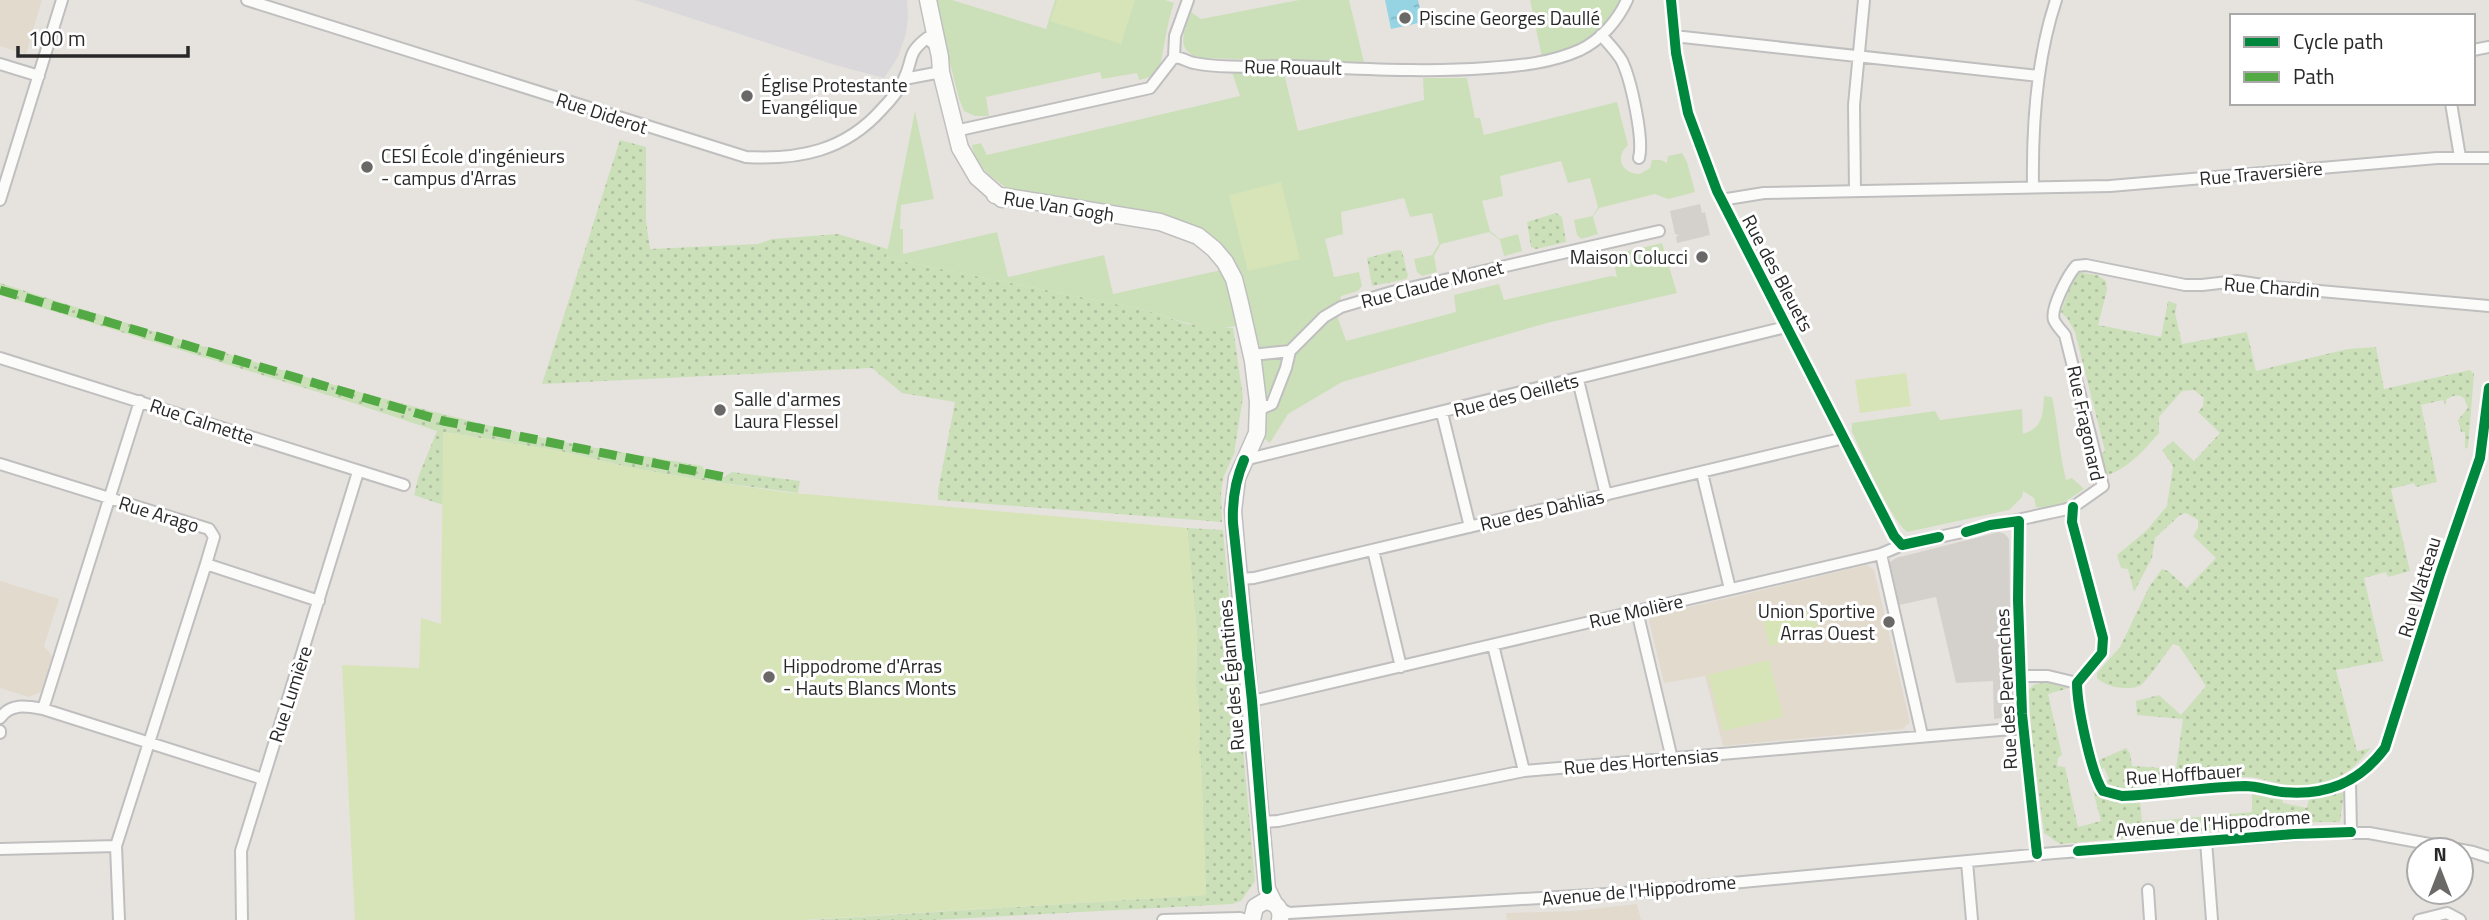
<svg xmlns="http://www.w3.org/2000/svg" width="2489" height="920" font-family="'Titillium Web',sans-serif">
  <defs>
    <pattern id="grass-dots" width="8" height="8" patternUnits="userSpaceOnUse" patternTransform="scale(1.75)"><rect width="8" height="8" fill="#cbe0b9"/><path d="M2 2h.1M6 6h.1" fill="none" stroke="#aec09f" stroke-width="1.8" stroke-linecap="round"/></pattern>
    <pattern id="water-ripples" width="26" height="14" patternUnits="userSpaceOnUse" patternTransform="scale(1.75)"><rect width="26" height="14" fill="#96d4e3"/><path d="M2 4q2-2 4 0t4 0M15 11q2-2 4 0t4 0" fill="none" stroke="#81b6c3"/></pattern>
  </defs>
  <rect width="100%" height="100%" fill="#e6e3de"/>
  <path fill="#dad8da" d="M635 0H907L908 17 906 34 898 57 884 78 835 65Z"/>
  <path fill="#e1dacd" d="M0 0H42L26 54 0 46Z
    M1867 565 1874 570 1910 722 1903 729 1723 746 1705 676 1664 683 1649 621 1652 616Z
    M0 581 59 599 44 646 52 656 41 692 29 697 0 688Z
    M1637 904 1641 920H1507L1506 913 1574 911Z"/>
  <path fill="url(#grass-dots)" d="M620 140 646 147V221L650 249 758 244 772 239 838 234 888 249 886 258 1145 310 1187 324 1233 328 1243 397 1234 454 1223 478 1221 493 1222 522 938 500V491L955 402 902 393 872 368 542 384Z
    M1556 213 1562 217 1566 242 1536 249 1531 247 1527 222Z
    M1398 250 1402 251 1408 276 1406 279 1372 286 1367 258Z
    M2076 272 2097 275 2106 281 2107 290 2098 325 2161 337 2168 301 2177 304 2175 313 2182 344 2247 332 2256 371 2348 349 2376 347 2384 389 2470 370 2474 374 2468 447 2465 449V432H2461L2458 420 2468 408 2464 398C2458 394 2452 395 2446 400L2445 406 2443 400 2421 405 2437 482 2416 487 2414 483 2391 489 2410 571 2388 577 2386 572 2364 578 2383 661 2336 670 2357 751 2371 748C2362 758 2352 771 2339 777 2325 783 2301 789 2286 785 2271 783 2259 776 2244 777 2211 780 2131 800 2105 782L2109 779 2104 768 2098 770 2097 761 2126 748 2130 753 2132 766 2176 769 2183 719 2137 715 2136 701 2159 695 2181 715 2206 686 2179 646 2173 644C2166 653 2147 681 2141 685 2129 692 2106 687 2097 678V673L2120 647 2149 587 2162 569 2168 571 2187 588 2216 558 2193 536 2198 528V520L2186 513 2180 515 2155 538 2152 558 2134 592 2128 569 2121 568 2117 555 2146 531 2167 506 2173 466 2162 450 2173 441 2194 461 2220 433 2198 412 2203 406 2204 398 2194 390 2182 391 2159 417V433C2145 449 2128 469 2107 475L2100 455 2105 451 2075 332 2067 318 2061 312Z
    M0 283C173 338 348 393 525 434 583 447 643 455 702 466L707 474 724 477 732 472 800 481 798 493 701 480 628 467 560 451 444 432 443 505 414 495 419 475 437 431 347 401 0 295Z
    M1187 528 1223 530 1255 881 1241 901 1232 904 932 920H810L1206 895 1201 761 1199 752 1200 719 1196 685 1197 632Z
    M2051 682 2064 684 2069 688 2048 694 2062 755 2058 758 2057 766 2065 767 2078 827 2101 821 2093 791 2113 799 2140 800 2142 822 2252 812V793L2282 797 2283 803 2307 808 2309 798 2337 792 2344 793 2340 822H2316L2060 844 2044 833 2029 722 2027 691 2035 684Z"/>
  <path fill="#cbe0b9" d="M934 0H952L1046 29 1055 0H1165L1174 3C1166 26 1164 51 1158 75L1139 80 1137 73 1102 79 1100 72 986 97 989 116H975L964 111 959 99Z
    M1299 0H1349L1364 62 1352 64 1308 61 1201 58C1174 51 1184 32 1191 12L1201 19Z
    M1530 0H1627L1601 35 1543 62Z
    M1232 72 1284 73 1298 131 1424 100 1423 78H1467L1475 118H1480L1484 135 1617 102 1628 145C1614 158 1622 174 1640 174L1650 168 1652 160H1661L1667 163 1668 156 1682 153 1687 162 1695 192 1668 199 1655 194 1599 208 1593 217 1598 234 1581 239 1577 235 1574 220 1593 216 1598 207 1590 178 1568 183 1561 161 1500 176 1503 196 1482 201 1490 231 1500 239 1518 234 1522 251 1504 256 1500 240 1489 232 1441 244 1434 256 1437 272 1422 276 1417 272 1414 259 1432 255 1439 244 1432 213 1410 217 1404 198 1341 212 1343 234 1325 239 1334 277 1359 272 1362 286 1358 291 1341 296 1338 318 1346 341 1456 312 1454 295 1499 284 1504 300 1611 276 1617 277 1612 255 1662 243 1677 293 1547 323 1342 382 1288 414 1270 443 1257 433 1244 323C1217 336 1173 319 1145 310L886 258 915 111 934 199 901 205 900 229H903V254L997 232 1008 277 1104 255 1113 294 1217 271 1227 267 1198 236 1016 193C998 183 974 167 972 145L981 143 987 155 1240 96Z
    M2044 396 2052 397C2058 425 2059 452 2066 480L2072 478 2084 489C2069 499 2056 511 2036 507L2034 498 2023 491 2022 497 2009 510 1907 532C1887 514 1865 459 1852 432V423L1935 411 1940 420 2022 409 2023 434C2043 428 2043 414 2044 396Z"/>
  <path fill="#d6e4b7" d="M1057 0H1135L1121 44 1050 21Z
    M1281 182 1300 259 1248 271 1229 195Z
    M1906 373 1911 406 1860 413 1855 380Z
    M443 432 560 451 628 467 701 480 782 492 1187 528 1197 632 1196 685 1200 719 1199 752 1201 761 1206 895 801 920H355L342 665 419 668 421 618 441 624Z
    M1813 610 1819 634 1769 646 1763 622Z
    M1769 660 1783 717 1723 731 1708 675Z"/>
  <path fill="#d4d1cc" d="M1700 204 1702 213 1705 212 1710 235 1677 243 1676 237 1679 235 1675 234 1670 211Z
    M1999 532 2005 534 2009 539 2011 670 2015 711 2010 717 1994 719 1993 681 1956 683 1936 597 1899 605 1890 562 1896 558Z"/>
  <path fill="url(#water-ripples)" d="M1385 0H1418L1423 22 1391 29Z"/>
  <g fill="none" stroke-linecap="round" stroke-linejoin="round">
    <g stroke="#c0bfbf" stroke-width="14">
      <path id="street" d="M247 0 746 157C799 160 845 151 882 109 890 101 899 90 904 79 914 59 906 54 927 38L937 47
        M1671 0 1676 53 1688 113 1717 191 1894 536 1902 545
        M1601 35C1608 43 1617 52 1622 61 1631 80 1644 139 1639 158
        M1674 38 1683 37 2039 76
        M2473 50 2489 47
        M1174 57 1175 36 1188 0
        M0 64 39 76
        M904 79 941 72
        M2451 103 2460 157
        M955 131 1150 88 1174 57C1182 57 1187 62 1194 63 1224 69 1259 66 1290 66 1355 68 1421 73 1487 68 1519 66 1551 63 1580 50 1601 40 1618 20 1627 0
        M2033 187C2032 125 2036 60 2056 0
        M1855 191 1854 105 1864 0
        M0 200 62 0
        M1721 200 1764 193 2110 186 2437 158H2489
        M1252 355 1290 351
        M0 358 404 485
        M1578 380 1606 495
        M1258 410 1272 404 1286 368 1290 351 1324 317 1341 307 1392 292 1659 231
        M1442 413 1470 527
        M1244 460 1786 327
        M0 464 209 529 214 537 206 564 319 601
        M1702 473 1730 589
        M2073 507 2072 522 2103 638 2102 653 2077 683C2077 705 2091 774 2103 791L2122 796C2163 794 2204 787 2245 786 2258 786 2270 791 2282 792 2326 796 2359 783 2385 748L2440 574 2480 458 2489 388
        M2019 521 2018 600 2022 714 2037 854
        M1373 550 1401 667
        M1881 554 1922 735
        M1239 579 1254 578 1844 438
        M1637 611 1672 759
        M1493 645 1524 771
        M2021 676H2048L2077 683
        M1252 701 1881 554 1902 545 2063 510 2073 507 2103 486 2065 335C2061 330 2056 325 2054 320 2050 309 2068 275 2076 266L2086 265 2185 285H2202L2237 281 2275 287 2489 306
        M43 709 140 401
        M0 718C11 703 26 706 43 709L263 779
        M0 731V733
        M2350 781 2351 832
        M1262 822 1278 821 1524 771 2023 728
        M2206 841 2212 920
        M0 849 116 846
        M1967 862 1972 920
        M2148 890 2150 920
        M1279 908 1289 913 1624 893 2054 853 2319 833H2369L2473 852 2489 857
        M119 920 116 846 206 564
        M242 920 241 851 358 472
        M1163 920 1240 918 1245 920
        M2419 920 2447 913 2460 920"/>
    </g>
    <g stroke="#c0bfbf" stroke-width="19">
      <path id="secondary" d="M928 0 940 57 941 72 960 148 977 177 1002 199
        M995 195 1160 222 1198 236 1214 249 1225 262 1234 279 1240 303 1253 361 1258 402 1257 433 1237 478 1233 511 1267 889 1274 903
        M1252 920 1255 907 1265 901C1276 902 1282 909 1280 920"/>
    </g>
    <use href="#street" stroke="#fbfbfa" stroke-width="10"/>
    <use href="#secondary" stroke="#fbfbfa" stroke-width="16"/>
    <path stroke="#53aa44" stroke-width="9" stroke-dasharray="18 9" stroke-linecap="butt" d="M0 290 443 421 724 477"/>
    <g stroke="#fff" stroke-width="15">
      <path id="cycleway" d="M1671 0 1676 53 1688 113 1717 191 1894 536 1902 545 1939 537
        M1244 460C1235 481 1232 500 1233 523L1252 701 1267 889
        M2073 507 2072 522 2103 638 2102 653 2077 683C2077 705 2091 774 2103 791L2122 796C2163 794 2204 787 2245 786 2258 786 2270 791 2282 792 2326 796 2359 783 2385 748L2440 574 2480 458 2489 388
        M1966 532 1990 525 2019 521 2018 600 2022 714 2037 854
        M2078 851 2294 834 2351 832"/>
    </g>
    <use href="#cycleway" stroke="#00873e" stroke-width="10"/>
  </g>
  <g fill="#6a6968" stroke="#fff" stroke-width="2.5">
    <circle cx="1405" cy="18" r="7"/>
    <circle cx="747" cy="96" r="7"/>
    <circle cx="367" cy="167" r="7"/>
    <circle cx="1702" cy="257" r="7"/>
    <circle cx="720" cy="410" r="7"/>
    <circle cx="1889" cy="622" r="7"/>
    <circle cx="769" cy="677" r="7"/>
  </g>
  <g text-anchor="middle" stroke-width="6" stroke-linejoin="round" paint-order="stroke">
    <g font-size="19" fill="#282828" stroke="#fff" text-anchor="start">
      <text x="1419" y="25">Piscine Georges Daullé</text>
      <text x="761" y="92">Église Protestante<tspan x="761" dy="22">Evangélique</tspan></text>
      <text x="381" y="163">CESI École d'ingénieurs<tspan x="381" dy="22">- campus d'Arras</tspan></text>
      <text x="1688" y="264" text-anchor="end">Maison Colucci</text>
      <text x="734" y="406">Salle d'armes<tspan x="734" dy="22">Laura Flessel</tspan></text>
      <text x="1875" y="618" text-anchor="end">Union Sportive<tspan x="1875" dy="22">Arras Ouest</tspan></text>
      <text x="783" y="673">Hippodrome d'Arras<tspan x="783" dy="22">- Hauts Blancs Monts</tspan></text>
    </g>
    <g font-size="19" fill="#282828" stroke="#fff">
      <text transform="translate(1293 67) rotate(1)" y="7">Rue Rouault</text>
      <text transform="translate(602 113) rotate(18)" y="7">Rue Diderot</text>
      <text transform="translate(2261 173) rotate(-5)" y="7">Rue Traversière</text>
      <text transform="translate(1059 206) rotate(9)" y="7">Rue Van Gogh</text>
      <text transform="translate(1778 273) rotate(62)" y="7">Rue des Bleuets</text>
      <text transform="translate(1432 284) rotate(-14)" y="7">Rue Claude Monet</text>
      <text transform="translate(2272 287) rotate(4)" y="7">Rue Chardin</text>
      <text transform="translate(1516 395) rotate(-14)" y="7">Rue des Oeillets</text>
      <text transform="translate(202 421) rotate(18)" y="7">Rue Calmette</text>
      <text transform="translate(2086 423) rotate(78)" y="7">Rue Fragonard</text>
      <text transform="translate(1542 510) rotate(-13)" y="7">Rue des Dahlias</text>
      <text transform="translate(159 514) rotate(17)" y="7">Rue Arago</text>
      <text transform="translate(2419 587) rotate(-73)" y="7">Rue Watteau</text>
      <text transform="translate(1636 611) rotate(-13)" y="7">Rue Molière</text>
      <text transform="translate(1231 675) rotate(-95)" y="7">Rue des Églantines</text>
      <text transform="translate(2006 689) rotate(-93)" y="7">Rue des Pervenches</text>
      <text transform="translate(290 694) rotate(-72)" y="7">Rue Lumière</text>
      <text transform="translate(1641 761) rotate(-5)" y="7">Rue des Hortensias</text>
      <text transform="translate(2184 774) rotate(-4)" y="7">Rue Hoffbauer</text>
      <text transform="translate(2213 823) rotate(-4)" y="7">Avenue de l'Hippodrome</text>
      <text transform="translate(1639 890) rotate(-5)" y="7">Avenue de l'Hippodrome</text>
    </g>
  </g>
  <rect x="2230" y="14" width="245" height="91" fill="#ffffff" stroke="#a9a9a9" stroke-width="2"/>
  <rect x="2244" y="37" width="35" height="10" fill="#00873e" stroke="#a9a9a9" stroke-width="2"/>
  <text x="2293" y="49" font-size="21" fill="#282828">Cycle path</text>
  <rect x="2244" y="72" width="35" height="10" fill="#53aa44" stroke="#a9a9a9" stroke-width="2"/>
  <text x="2293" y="84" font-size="21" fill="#282828">Path</text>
  <g transform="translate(2440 871)"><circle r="33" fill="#ffffff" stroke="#a9a9a9" stroke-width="2"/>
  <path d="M0-5L12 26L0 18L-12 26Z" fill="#6a6968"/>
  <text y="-10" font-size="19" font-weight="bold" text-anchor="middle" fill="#282828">N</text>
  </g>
  <path d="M18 46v10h170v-10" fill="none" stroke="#282828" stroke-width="3.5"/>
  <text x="28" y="46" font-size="21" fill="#282828" stroke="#ffffff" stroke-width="5" paint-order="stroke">100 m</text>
</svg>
